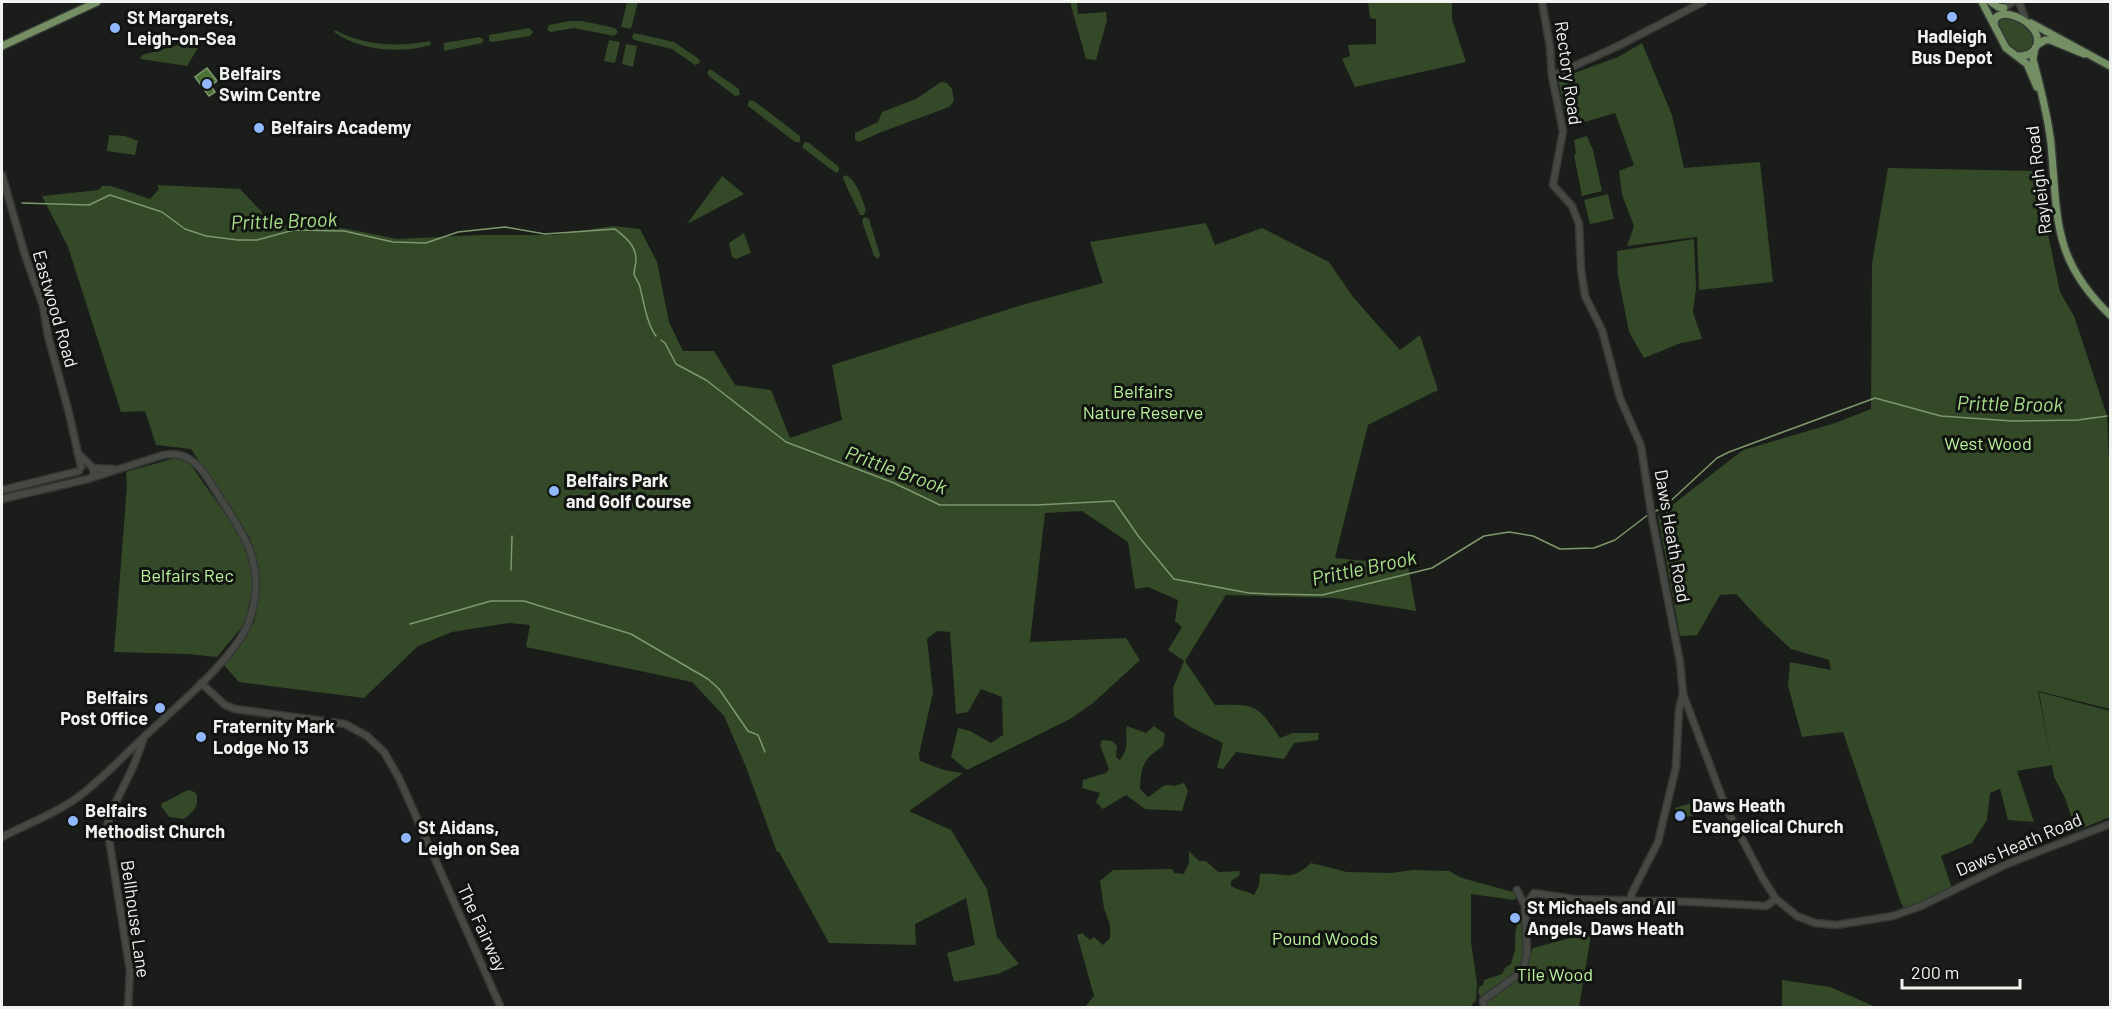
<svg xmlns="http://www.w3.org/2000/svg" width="2112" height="1009" font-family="Barlow,sans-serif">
  <rect width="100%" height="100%" fill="#1a1d19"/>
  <path fill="#334927" d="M627 2H638L631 29 621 27Z
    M1070 2H1077L1078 14 1106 12 1107 20 1096 60 1086 59Z
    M1368 2H1452V19L1466 62 1355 87 1342 59 1350 56 1348 45 1376 44V19L1370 18Z
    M2008 10C2027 15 2051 57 2015 53L2008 45 1997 23V20L2004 11Z
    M569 21H582L615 28 618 32 614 36 574 28 551 32 547 30 549 25Z
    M529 28 533 32 530 36 492 42 489 41V35Z
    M335 30C363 46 399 47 430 41L431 45C400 54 361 51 334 32Z
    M634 33 674 42 699 59 700 63 695 65 672 49 634 40 632 37Z
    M480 37 484 40 482 43 444 51V43Z
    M204 38 187 66 140 59 142 55Z
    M609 40 620 42 615 63 604 61Z
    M1642 43 1672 115 1684 168 1760 162 1773 282 1699 290 1697 237 1627 246 1634 226 1622 195 1619 171 1634 165 1615 113 1568 127 1558 79 1618 57Z
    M626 44 637 46 633 67 622 64Z
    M710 69 739 89 740 95 735 96 709 76 707 73Z
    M941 82 947 83 952 89 954 101 949 107 879 133 859 142 855 140V133L878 122 882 112 916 99Z
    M750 100 754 101 800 136V142H795L748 106V103Z
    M109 135 125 136 138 141 135 155 107 151Z
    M1587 136 1593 150 1602 191 1582 196 1574 155 1576 154 1574 140Z
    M805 142 809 143 839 167V171L836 173 803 148V144Z
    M1888 168 2035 171 2060 292 2074 316 2107 416 2110 481V709L2038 691 2052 765 2017 771 2034 822 2008 820 2000 789 1990 793 1987 820 1972 843 1941 856 1952 888 1906 911 1901 903 1843 732 1802 737 1788 686 1790 662 1831 670 1829 660 1791 649 1763 623 1736 594 1720 595 1697 635 1680 636 1658 516 1743 450 1835 423 1871 409 1872 264Z
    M846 175C858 182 861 197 866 210L864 215H860C856 205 845 185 843 177Z
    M722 176 744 194 687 224Z
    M157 185 240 189 261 211 270 229 286 225H314L348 229 397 239 479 235H553L613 226 640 229 657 262 669 322 683 351H714L735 385 771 390 790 438 842 420 832 365 1022 305 1103 283 1090 242 1206 223 1215 245 1262 228 1329 262 1353 297 1400 350 1420 335 1438 390 1368 425 1335 558 1408 565 1416 611 1335 598 1226 595 1185 661 1215 705C1256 704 1257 704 1280 738L1293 733H1319L1318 740 1294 743 1284 759 1236 752 1223 769 1217 768 1223 743 1192 728 1174 716 1173 688 1184 661 1168 650 1182 627 1175 621 1178 600 1148 587 1135 589 1128 542 1082 511 1045 513 1030 642 1126 638 1140 660 1093 703 1070 719 967 770 951 757 958 728 970 731 991 743 1003 735 1002 697 981 689 968 712 956 714 950 632 937 631 927 639 933 693 919 754 920 761 944 770 963 773 909 811 951 830 987 889 997 937 1019 964 998 974 954 982 947 953 975 945 966 898 915 924 916 945 829 943 779 852H777L746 767 724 716 692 682 526 647 530 625 509 623 452 632 418 646 364 698 239 682 223 664 243 642 255 620 258 568 250 538 191 449 156 445 145 411 121 412 68 247 42 196 99 190 102 186H111L150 199 159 189Z
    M1608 194 1614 219 1590 224 1584 200Z
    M864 217 869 219 880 255 878 259 874 256 862 221Z
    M744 233 751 253 736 259 732 257 729 243Z
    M1694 239 1696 288 1693 312 1702 339 1681 343 1644 358 1629 332 1618 276 1617 251Z
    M175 458 188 461 246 543 255 572 246 622 217 657 188 654 114 652 127 486 126 472Z
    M2039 692 2110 711V817L2076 831 2065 798 2054 777Z
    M1127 726 1146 733 1154 726 1165 734 1163 746C1143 760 1141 765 1140 789L1148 797C1158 792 1162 782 1174 786L1184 783 1188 791 1182 811 1145 809 1126 795 1103 809 1096 802 1100 793 1082 788 1083 780 1106 773 1109 769 1100 745 1102 740 1112 741 1117 746 1116 757 1120 760C1131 743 1124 742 1127 726Z
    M190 790 196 793C200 806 194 811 184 819L169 817 161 806 162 803C172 800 180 792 190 790Z
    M1701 800 1704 812 1684 818 1682 811 1677 812 1675 808Z
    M1189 851 1199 861H1206L1218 872 1240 871 1239 876 1231 881V886C1239 891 1246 890 1254 895L1259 885 1260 874C1286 872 1289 883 1311 863L1347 872 1391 873 1413 870 1449 871 1462 878 1513 892 1517 896 1514 900 1471 894V942L1477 984 1476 1000 1470 1007H1085L1094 996 1077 935 1082 933 1090 940 1094 937 1103 945 1110 938V925L1104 908 1100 881 1113 870 1172 869 1174 873 1184 874 1189 863Z
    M1524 916C1525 931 1529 955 1520 969 1515 979 1490 991 1480 996L1478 992 1479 987 1483 985 1484 980 1502 974 1505 968 1511 964C1512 958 1514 955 1515 949 1516 937 1513 923 1524 916Z
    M1591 935 1579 1007H1487L1486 1001C1512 983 1522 980 1533 948L1570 938Z
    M1782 980 1830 987 1876 1007H1782Z"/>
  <path fill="#4d7237" stroke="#7e996e" stroke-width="1.5" d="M207 68 217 81 211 86 215 92 209 96 195 77Z"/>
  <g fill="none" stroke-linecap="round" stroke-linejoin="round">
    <path stroke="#7e996e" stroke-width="1.5" d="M22 203 89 205 110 195 162 212 185 229 206 236 238 240H257L294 230 344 231 393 242 426 243 458 232 505 227 545 234 615 229C625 237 636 245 636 260 636 264 634 270 634 274 635 278 639 282 640 287 644 303 647 324 656 336
      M661 340 665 343 676 364 706 380 786 442 894 483 940 505H1036L1114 501 1139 537 1174 579 1249 593 1271 594 1322 595 1432 568 1484 536 1509 532 1533 536 1560 549 1594 548 1615 540 1649 514
      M1653 512 1663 508 1717 458 1729 452 1875 398 1941 416 2012 421 2078 420 2107 416
      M511 570 512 536
      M410 624 491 601H524L631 634 708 679 719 689 748 731 758 735 765 752"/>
    <g stroke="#353734" stroke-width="9">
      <path id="secondary" d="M1542 2 1550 47 1552 76 1563 131 1553 185 1572 206 1579 224 1581 269 1585 296 1602 330 1620 398 1641 446 1652 518 1680 662 1683 694 1679 709 1676 767 1658 842 1632 893 1630 901
        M2019 2 2025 18
        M2004 8 2012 2
        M1552 76 1616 47 1703 2
        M2 175 25 255 43 306 48 336 69 413 81 467
        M77 452 93 468 94 474 91 478
        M93 468 113 469
        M2 490 79 471
        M2 499 88 479 163 455C196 449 206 477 222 501 242 531 260 558 255 596 253 612 249 626 240 639 216 674 176 707 145 736 122 757 100 782 74 800 52 815 25 825 2 837
        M201 683 225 705 235 709 345 724 367 736 384 752 399 778 501 1008
        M1683 694 1726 808 1762 877 1776 899 1797 916 1815 923 1836 925 1893 916 1921 906 2007 864 2110 824
        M1517 890 1525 906
        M128 1008 130 971 107 826 112 810 133 767 144 738
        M1484 1008 1483 1000 1523 971 1527 953 1525 906 1534 893 1574 899 1695 902 1766 906 1776 899"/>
    </g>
    <g stroke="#353734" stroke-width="10">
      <path id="primary" d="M1982 2 2006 48 2027 64 2037 87
        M1991 2 1998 7 2004 8
        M2031 23 2110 66
        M1994 24C1994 0 2050 25 2035 49 2031 55 2025 56 2019 56
        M2037 45 2045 40H2050L2084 54
        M2 46 97 2
        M2035 48 2033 59C2040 87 2048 115 2051 144 2058 219 2052 259 2110 315"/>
    </g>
    <use href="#secondary" stroke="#454843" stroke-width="6"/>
    <use href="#primary" stroke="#738f63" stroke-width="7"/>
  </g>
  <g fill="#91b8fd" stroke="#111410" stroke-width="2">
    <circle cx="1952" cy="17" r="6"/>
    <circle cx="115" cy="28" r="6"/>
    <circle cx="207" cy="84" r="6"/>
    <circle cx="259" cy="128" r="6"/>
    <circle cx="554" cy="491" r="6"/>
    <circle cx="160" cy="708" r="6"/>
    <circle cx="201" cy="737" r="6"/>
    <circle cx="1680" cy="816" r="6"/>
    <circle cx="73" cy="821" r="6"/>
    <circle cx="406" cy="838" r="6"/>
    <circle cx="1515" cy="918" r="6"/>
  </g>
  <g text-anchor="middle" stroke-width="6" stroke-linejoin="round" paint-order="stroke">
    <g font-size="18" font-weight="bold" fill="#f1f3f0" stroke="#111410" text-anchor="start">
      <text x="127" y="24">St Margarets,<tspan x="127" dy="21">Leigh-on-Sea</tspan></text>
      <text x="1952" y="43" text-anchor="middle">Hadleigh<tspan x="1952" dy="21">Bus Depot</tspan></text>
      <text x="219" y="80">Belfairs<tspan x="219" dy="21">Swim Centre</tspan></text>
      <text x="271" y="134">Belfairs Academy</text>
      <text x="566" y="487">Belfairs Park<tspan x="566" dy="21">and Golf Course</tspan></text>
      <text x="148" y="704" text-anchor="end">Belfairs<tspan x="148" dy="21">Post Office</tspan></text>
      <text x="213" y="733">Fraternity Mark<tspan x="213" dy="21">Lodge No 13</tspan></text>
      <text x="1692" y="812">Daws Heath<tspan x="1692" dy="21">Evangelical Church</tspan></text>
      <text x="85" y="817">Belfairs<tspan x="85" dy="21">Methodist Church</tspan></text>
      <text x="418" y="834">St Aidans,<tspan x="418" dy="21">Leigh on Sea</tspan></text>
      <text x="1527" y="914">St Michaels and All<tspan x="1527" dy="21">Angels, Daws Heath</tspan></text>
    </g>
    <g font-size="18" fill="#f1f3f0" stroke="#111410">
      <text transform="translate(1568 73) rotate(82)" y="6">Rectory Road</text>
      <text transform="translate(2039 180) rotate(-97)" y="6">Rayleigh Road</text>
      <text transform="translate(55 309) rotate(74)" y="6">Eastwood Road</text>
      <text transform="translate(1672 536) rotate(80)" y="6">Daws Heath Road</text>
      <text transform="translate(2019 845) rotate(-23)" y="6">Daws Heath Road</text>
      <text transform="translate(135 919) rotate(82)" y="6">Bellhouse Lane</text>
      <text transform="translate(482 928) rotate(65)" y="6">The Fairway</text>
    </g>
    <g font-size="18" fill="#bbf39c" stroke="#111410">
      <text x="1143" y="398">Belfairs<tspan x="1143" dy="21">Nature Reserve</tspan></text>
      <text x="1988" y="450">West Wood</text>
      <text x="187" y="582">Belfairs Rec</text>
      <text x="1325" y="945">Pound Woods</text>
      <text x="1555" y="981">Tile Wood</text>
    </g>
    <g font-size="20" font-style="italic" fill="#aae18b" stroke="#111410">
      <text transform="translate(284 221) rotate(-2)" y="7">Prittle Brook</text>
      <text transform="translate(2010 404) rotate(1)" y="7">Prittle Brook</text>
      <text transform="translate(896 470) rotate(20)" y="7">Prittle Brook</text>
      <text transform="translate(1364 568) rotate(-12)" y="7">Prittle Brook</text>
    </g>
  </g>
  <rect width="2112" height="1009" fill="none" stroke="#f1f3f0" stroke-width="6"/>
  <path d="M1902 979v9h118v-9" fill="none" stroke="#f1f3f0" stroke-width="3"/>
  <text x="1911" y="979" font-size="18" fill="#f1f3f0" stroke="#111410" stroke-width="4.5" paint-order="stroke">200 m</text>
</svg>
